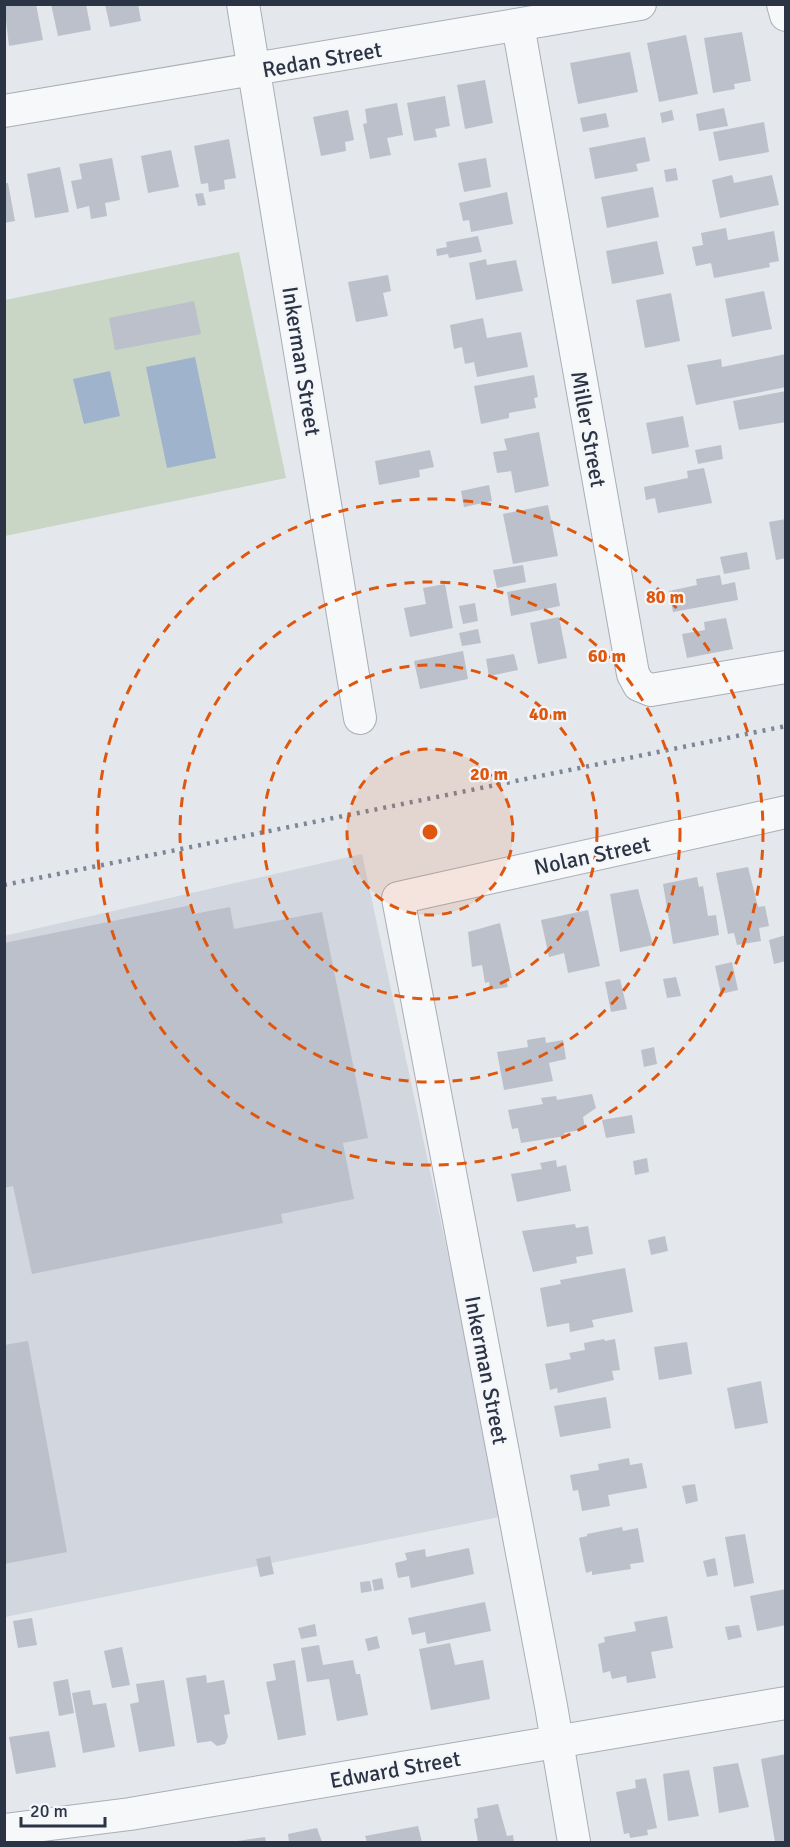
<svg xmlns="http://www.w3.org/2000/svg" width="790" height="1847" font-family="Signika,sans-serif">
  <rect width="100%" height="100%" fill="#e4e7ec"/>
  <path fill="#d2d6de" d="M362 854 504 1516 5 1617 4 936Z"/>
  <path fill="#c9d6c5" d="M239 252 286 478 5 536V300Z"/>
  <path fill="#9fb4cc" d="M195 357 216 458 167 468 146 367Z
    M110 371 120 416 84 424 73 379Z"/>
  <path fill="#bbc0ca" d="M4 4H36L43 40 9 46Z
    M51 4H86L91 30 58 36Z
    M105 4H138L141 21 110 27Z
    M742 32 751 81 734 84 735 89 713 93 704 38Z
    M686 35 698 94 659 102 647 43Z
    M630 52 638 92 578 104 570 63Z
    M485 80 493 123 465 129 457 85Z
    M445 96 450 126 435 129 437 137 414 141 407 103Z
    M397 103 403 135 387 138 391 155 370 159 363 124 367 123 365 109Z
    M724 108 728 126 699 131 696 114Z
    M348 110 354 140 345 142 346 151 321 156 313 117Z
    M672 110 674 120 662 123 660 113Z
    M606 113 609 127 583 132 580 118Z
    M764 122 769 152 719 161 713 132Z
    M645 137 650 161 636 164 638 171 595 179 589 148Z
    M229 139 236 178 224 180 225 189 209 192 208 183 201 184 194 146Z
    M171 150 179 187 148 193 141 156Z
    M112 158 120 200 105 203 107 216 91 219 89 206 77 209 71 181 82 179 79 164Z
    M486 158 491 187 464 192 458 163Z
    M60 167 69 212 35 218 27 174Z
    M676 168 678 180 666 182 664 170Z
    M732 175 734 183 772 175 779 205 720 218 712 180Z
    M4 183H8L15 221 4 223Z
    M653 187 659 217 607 228 601 197Z
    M507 192 513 224 471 232 469 220 463 221 459 203Z
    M203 193 206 205 198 206 195 194Z
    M726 228 728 240 774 231 779 261 769 263 770 267 714 278 711 263 696 266 692 247 703 245 701 233Z
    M478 236 482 252 449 258 448 254 437 256 436 249 447 247 446 242Z
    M657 241 664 274 612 284 606 251Z
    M486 259 487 265 516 260 523 291 476 300 469 263Z
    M388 275 391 291 383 293 388 316 356 322 348 282Z
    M764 291 772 329 732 337 725 299Z
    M671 293 680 341 645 348 636 300Z
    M194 301 201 334 115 350 109 318Z
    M483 318 487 338 521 332 528 367 477 377 474 362 465 364 462 347 454 349 450 325Z
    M786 354V387L696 405 687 365 721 359 722 367Z
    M534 375 538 397 534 398 536 408 509 413V418L481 424 474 386Z
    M786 391V422L739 430 733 401Z
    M683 416 689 447 652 454 646 423Z
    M539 432 549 486 515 493 511 471 497 473 493 452 507 450 504 439Z
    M721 445 723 459 698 464 695 450Z
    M430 450 434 467 419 470 420 477 379 485 375 461Z
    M704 468 712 503 658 513 655 498 646 500 644 487 688 478 687 471Z
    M489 485 492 501 464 507 461 491Z
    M548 505 558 556 513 564 503 514Z
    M786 519V558L776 560 769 522Z
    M747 552 750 569 724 574 720 557Z
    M523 565 526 582 497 588 493 570Z
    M720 575 722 585 735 582 738 600 673 612 669 591 697 585 696 579Z
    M556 583 560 606 511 616 507 592Z
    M445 584 453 628 410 637 404 608 426 604 423 588Z
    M475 603 478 621 463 624 459 606Z
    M559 617 567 658 538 664 530 623Z
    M726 618 733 649 687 658 682 634 705 630 704 622Z
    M478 629 481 643 462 646 459 633Z
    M463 651 468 679 420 689 414 661Z
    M514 654 518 670 489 676 486 659Z
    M748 867 758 907 765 906 769 926 759 928 761 941 737 945 734 933 728 934 716 873Z
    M697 877 699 887 703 886 708 916 716 915 719 935 673 944 663 884Z
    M638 889 653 945 620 952 610 894Z
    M192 905 194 914 230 907 234 929 322 912 368 1138 343 1143 354 1199 281 1214 283 1223 32 1274 13 1186 4 1188V943Z
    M588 910 600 966 568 973 564 953 549 957 541 920Z
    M500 923 512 978 506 979 508 987 490 990 489 982 485 983 482 965 472 967 468 932Z
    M786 935V961L774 964 769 940Z
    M732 962 738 990 721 994 715 966Z
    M676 977 681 996 667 998 663 979Z
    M620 979 627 1009 611 1012 605 982Z
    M545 1037 546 1043 563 1040 566 1059 549 1063 553 1081 504 1090 497 1052 528 1047 527 1040Z
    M654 1047 657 1064 644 1067 641 1050Z
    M592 1094 596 1108 583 1117 585 1129 564 1133 565 1136 521 1143 518 1128 512 1129 508 1110 543 1104 541 1098 556 1096 557 1100Z
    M632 1115 635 1133 606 1138 602 1120Z
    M647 1158 649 1172 635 1175 633 1161Z
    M556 1160 557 1167 566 1165 571 1191 517 1202 511 1174 542 1169 540 1163Z
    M575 1224 576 1228 588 1226 593 1254 576 1257 577 1263 533 1272 522 1231Z
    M665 1236 668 1251 651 1255 648 1240Z
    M625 1268 633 1312 592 1320 594 1327 570 1332 569 1323 547 1327 540 1288 561 1284 560 1280Z
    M604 1339 605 1341 615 1339 620 1370 612 1371 614 1380 558 1393 557 1388 550 1390 545 1364 571 1359 569 1353 585 1350 584 1343Z
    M28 1341 67 1552 4 1564V1345Z
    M687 1342 692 1374 659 1380 654 1347Z
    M761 1381 768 1423 735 1429 727 1388Z
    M606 1397 611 1428 560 1437 554 1406Z
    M629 1458 630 1465 642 1463 647 1488 608 1495 610 1506 582 1511 578 1490 573 1491 570 1475 599 1470 598 1464Z
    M695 1484 698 1501 686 1504 682 1486Z
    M622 1527 623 1531 638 1528 644 1562 630 1564 631 1569 592 1575V1571L586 1573 579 1538 587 1536V1534Z
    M745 1534 754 1583 734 1587 725 1537Z
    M469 1548 474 1574 411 1588 409 1576 398 1578 395 1563 407 1560 405 1553 425 1549 426 1557Z
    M270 1556 274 1574 260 1577 256 1559Z
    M715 1558 718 1575 707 1577 703 1561Z
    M382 1578 384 1589 374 1591 372 1580Z
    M370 1581 372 1591 361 1593 360 1582Z
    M786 1589V1625L757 1631 750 1596Z
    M485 1602 491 1631 427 1644 425 1632 412 1635 408 1618Z
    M667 1616 673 1648 651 1652 656 1678 627 1683 626 1676 612 1679 610 1671 603 1673 598 1644 605 1642 604 1637 636 1631 634 1622Z
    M32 1618 37 1645 18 1648 13 1621Z
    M315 1624 317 1636 301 1639 298 1628Z
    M739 1625 742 1637 728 1640 725 1627Z
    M377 1636 380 1648 368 1651 365 1639Z
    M450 1643 455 1665 483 1660 490 1699 431 1710 419 1649Z
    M319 1645 323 1665 353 1660 356 1674H360L368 1715 337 1721 329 1679 307 1682 301 1648Z
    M122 1647 130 1685 112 1688 104 1651Z
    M295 1660 306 1735 278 1740 266 1682 276 1680 273 1664Z
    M206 1675 207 1683 224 1680 230 1714 224 1715 228 1737 225 1744 217 1746 211 1741 197 1743 186 1678Z
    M68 1679 74 1713 59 1716 53 1682Z
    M164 1680 175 1746 139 1752 130 1704 139 1702 136 1684Z
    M90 1690 93 1705 106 1703 115 1747 83 1753 72 1693Z
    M49 1731 56 1767 16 1774 9 1737Z
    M786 1754V1842H775L761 1759Z
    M738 1763 749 1807 719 1813 713 1767Z
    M689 1770 699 1816 668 1821 663 1774Z
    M646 1778 657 1828 647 1830 648 1835 630 1838 629 1833 624 1834 616 1792 636 1788 635 1780Z
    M498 1804 507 1836 513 1835 514 1842H478L474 1819 478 1818 477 1808Z
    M418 1826 422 1842H367L365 1836Z
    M317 1828 322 1842H289L288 1834Z
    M265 1837 266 1842H237V1841Z"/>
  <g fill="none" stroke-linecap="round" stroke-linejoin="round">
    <g stroke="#a9aeb7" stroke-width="34">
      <path id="minor" d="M243 4 360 718
        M783 4 786 15
        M518 25 633 674 639 685 651 690 786 667
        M4 111 640 4
        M4 1830 130 1814 786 1703
        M574 1842 551 1706 398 898 786 812"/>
    </g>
    <use href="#minor" stroke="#f7f8fa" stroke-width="32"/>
    <path stroke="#7d8696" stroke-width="4.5" stroke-dasharray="3 6" stroke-linecap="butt" d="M4 885 786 726"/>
  </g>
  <circle cx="430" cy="832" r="83" fill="#df570f" fill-opacity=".12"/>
  <g fill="none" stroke="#df570f" stroke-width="3" stroke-dasharray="10 8">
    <circle cx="430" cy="832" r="83"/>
    <circle cx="430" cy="832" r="167"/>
    <circle cx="430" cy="832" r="250"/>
    <circle cx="430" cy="832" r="333"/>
  </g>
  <g text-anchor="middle" stroke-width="4.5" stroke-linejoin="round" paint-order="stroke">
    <g font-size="22" fill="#2b3445" stroke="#f4f6f9">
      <text transform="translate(322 59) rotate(-10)" y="8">Redan Street</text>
      <text transform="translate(302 361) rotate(81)" y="8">Inkerman Street</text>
      <text transform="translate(589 429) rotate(80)" y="8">Miller Street</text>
      <text transform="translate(592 855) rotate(-12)" y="8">Nolan Street</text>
      <text transform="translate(487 1370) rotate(79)" y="8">Inkerman Street</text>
      <text transform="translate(395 1769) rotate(-10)" y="8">Edward Street</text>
    </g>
  </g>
  <circle cx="430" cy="832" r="9" fill="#df570f" stroke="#f4f6f9" stroke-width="3"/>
  <g font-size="18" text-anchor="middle" font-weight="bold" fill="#df570f" stroke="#f4f6f9" stroke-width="4.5" stroke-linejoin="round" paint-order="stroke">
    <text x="665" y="603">80 m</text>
    <text x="607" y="662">60 m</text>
    <text x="548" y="720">40 m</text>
    <text x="489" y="780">20 m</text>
  </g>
  <rect width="790" height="1847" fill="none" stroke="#2b3445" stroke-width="12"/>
  <path d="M21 1817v9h84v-9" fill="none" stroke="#2b3445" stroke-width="3"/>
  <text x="30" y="1817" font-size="18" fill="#2b3445" stroke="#f4f6f9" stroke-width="4.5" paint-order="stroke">20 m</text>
</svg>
